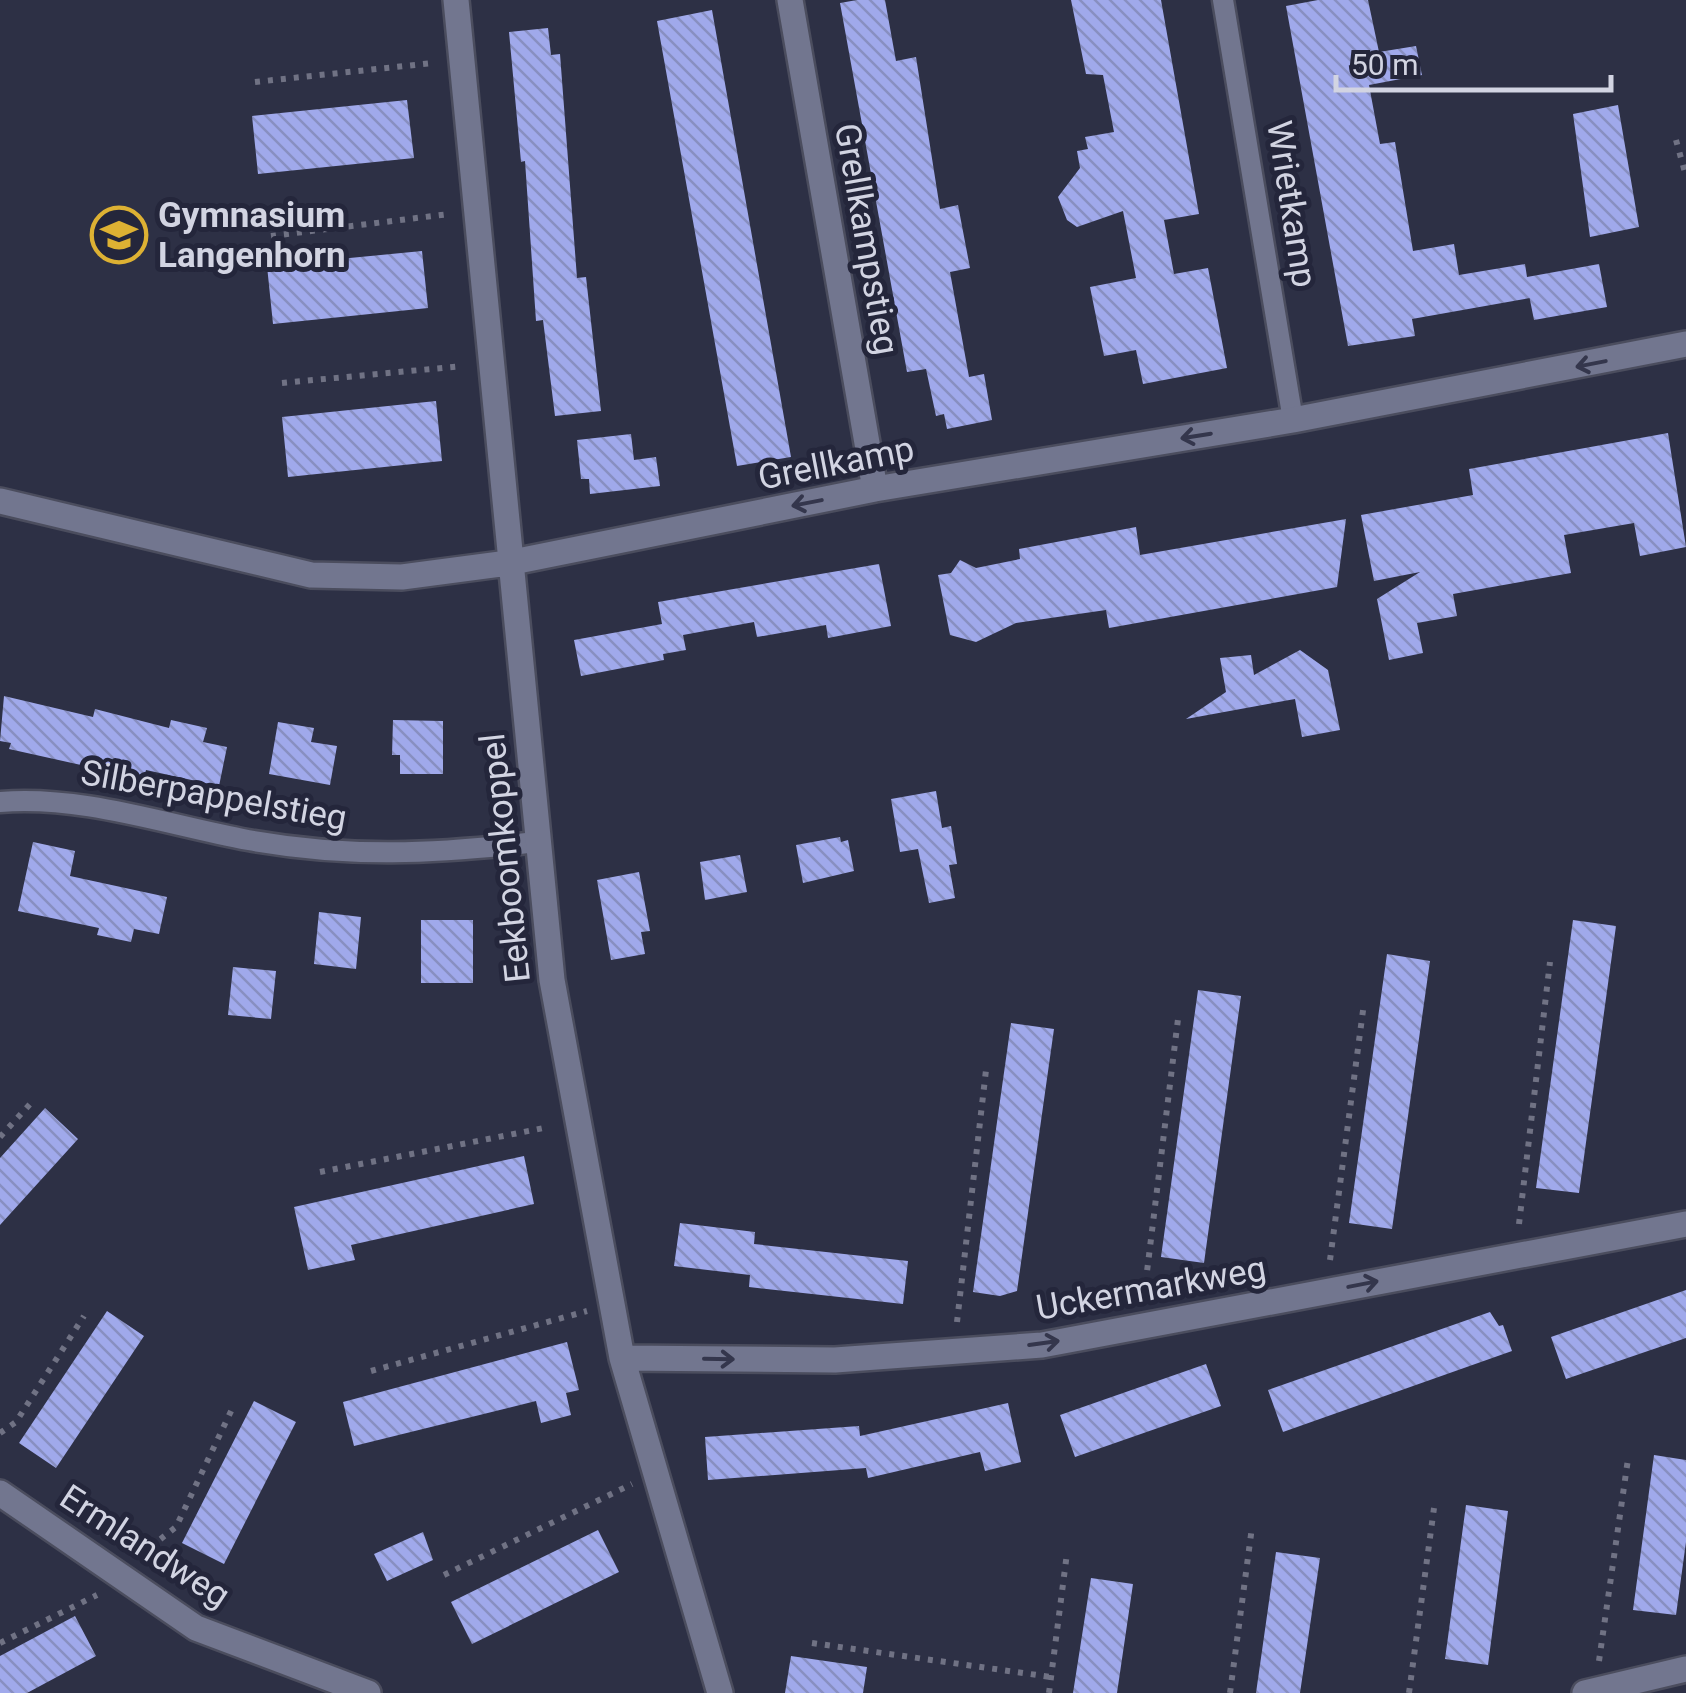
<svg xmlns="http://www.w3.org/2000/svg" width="1686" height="1693" font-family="Roboto,sans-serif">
  <defs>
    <pattern id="building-back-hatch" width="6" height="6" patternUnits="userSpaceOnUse" patternTransform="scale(2.5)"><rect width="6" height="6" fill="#a0a9eb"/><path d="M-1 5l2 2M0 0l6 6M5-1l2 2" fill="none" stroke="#888fc1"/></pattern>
  </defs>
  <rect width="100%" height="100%" fill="#2d3045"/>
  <path fill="url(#building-back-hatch)" d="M857 0H885L896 61 916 57 940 209 958 205 970 268 950 272 969 377 984 374 992 420 947 429 944 414 936 416 926 369 907 372 840 3Z
    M1071 0H1161L1199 214 1164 220 1174 274 1208 268 1227 368 1143 384 1136 350 1104 356 1090 287 1136 278 1123 211 1077 227 1067 220 1058 197 1080 168 1077 151 1088 149 1085 137 1114 132 1103 75 1086 74Z
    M1318 0H1368L1379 52 1416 46 1422 75 1369 85 1380 144 1395 142 1413 251 1454 244 1459 275 1525 264 1527 277 1599 264 1607 307 1534 320 1528 290 1530 298 1412 319 1415 336 1348 346 1286 6Z
    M712 10 791 457 737 466 657 21Z
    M548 28 551 55 560 54 577 278 586 277 601 411 555 416 543 320 536 321 525 161 521 162 509 32Z
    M407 100 414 158 258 174 252 116Z
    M1618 105 1639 227 1590 237 1573 114Z
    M422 251 428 308 273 324 267 266Z
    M436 401 442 461 288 477 282 417Z
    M1668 433 1686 547 1640 556 1634 523 1564 535 1571 573 1453 594 1457 616 1417 623 1423 653 1389 660 1377 599 1420 572 1374 581 1361 515 1473 495 1469 469Z
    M631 434 634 460 656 457 660 486 590 494 589 479H581L577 440Z
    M1346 519 1337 587 1109 628 1106 610 1016 623 976 642 950 635 938 575 951 573 960 560 976 568 1020 559 1019 549 1136 527 1140 555Z
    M879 564 891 626 828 638 826 625 757 637 754 622 683 635 686 650 663 654 664 660 581 676 574 640 662 624 658 602Z
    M1300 650 1328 670 1340 730 1302 737 1295 699 1186 719 1226 692 1220 658 1251 655 1254 675Z
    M4 696 93 717 95 709 169 728 171 720 207 728 203 742 227 747 219 786 146 770 144 779 9 749 11 743 0 741Z
    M393 720 443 721V774H400V755H392Z
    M278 722 314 728 311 742 337 746 330 785 269 774Z
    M936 791 942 828 951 826 957 864 949 865 955 898 929 903 918 849 900 852 891 799Z
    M840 837 841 842 848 840 854 871 803 883 796 845Z
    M33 842 75 851 70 876 167 897 159 934 134 929 131 942 97 935 99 928 18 911Z
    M740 855 747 892 705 900 700 862Z
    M639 872 650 931 641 932 645 954 611 960 597 880Z
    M319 912 361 917 356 969 314 964Z
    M421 920H473V983H421Z
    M1573 920 1616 926 1579 1193 1536 1188Z
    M1387 954 1430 961 1392 1229 1349 1223Z
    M233 967 276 971 271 1019 228 1015Z
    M1198 990 1241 996 1204 1263 1161 1257Z
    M1011 1023 1054 1029 1017 1291 1000 1296 973 1292Z
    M45 1108 78 1139 0 1225V1158Z
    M524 1156 534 1204 351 1245 355 1260 308 1270 294 1207Z
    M680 1223 755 1232 754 1244 908 1261 903 1304 749 1287 750 1275 674 1266Z
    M1686 1290V1338L1566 1379 1551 1337Z
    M107 1311 144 1336 56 1468 19 1443Z
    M1490 1312 1499 1326 1503 1325 1512 1351 1283 1432 1268 1390Z
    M567 1342 579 1390 566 1393 571 1415 541 1423 536 1401 354 1446 343 1402Z
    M1206 1364 1221 1406 1075 1457 1060 1415Z
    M254 1401 296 1422 224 1564 182 1543Z
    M1008 1403 1021 1462 985 1471 980 1452 868 1478 866 1468 708 1480 705 1437 859 1426 860 1436Z
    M1654 1455 1686 1460V1542L1676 1615 1633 1610Z
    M1466 1505 1508 1511 1488 1665 1445 1659Z
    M598 1530 619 1572 472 1644 451 1602Z
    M423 1532 433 1560 387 1581 374 1554Z
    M1276 1552 1320 1558 1300 1693H1256Z
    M1091 1578 1133 1584 1117 1693H1073Z
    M75 1616 96 1656 27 1693H0V1656Z
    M791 1656 867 1667 863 1693H785Z"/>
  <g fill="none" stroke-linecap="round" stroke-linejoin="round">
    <g stroke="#4b4d5e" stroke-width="25">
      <path id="service" d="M1223 0 1293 420
        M0 802C82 795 167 825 248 840 348 858 436 854 536 842"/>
    </g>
    <g stroke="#4b4d5e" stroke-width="30">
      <path id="minor" d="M456 0 552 980 622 1358 720 1693
        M790 0 875 489
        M0 501 311 575 402 577 508 563 875 489 1293 420 1686 344
        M622 1358 835 1360 1042 1345 1686 1224
        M0 1493 196 1628 368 1693
        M1585 1693 1686 1669"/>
    </g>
    <path stroke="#707284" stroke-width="6" stroke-dasharray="5 8" stroke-linecap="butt" d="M255 82 433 63
      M1676 140 1686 176
      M271 236 449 214
      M282 383 463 366
      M0 1137 31 1103
      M320 1172 549 1127
      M1519 1224 1550 962
      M1330 1260 1364 1003
      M1144 1296 1178 1019
      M957 1322 986 1070
      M371 1371 587 1311
      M0 1433 16 1422 84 1316
      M140 1555 176 1527 233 1407
      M444 1575 632 1484
      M0 1643 97 1595
      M812 1643 1051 1677
      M1599 1661 1628 1459
      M1049 1693 1067 1553
      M1230 1693 1252 1527
      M1409 1693 1434 1508"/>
    <use href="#service" stroke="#72768f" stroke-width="20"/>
    <use href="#minor" stroke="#72768f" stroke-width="25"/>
  </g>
  <defs><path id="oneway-shaft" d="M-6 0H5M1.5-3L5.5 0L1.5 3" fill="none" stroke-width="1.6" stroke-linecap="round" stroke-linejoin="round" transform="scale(2.5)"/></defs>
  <g stroke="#34364c">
    <use href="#oneway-shaft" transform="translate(1591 364) rotate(169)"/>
    <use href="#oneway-shaft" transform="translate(1196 436) rotate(171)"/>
    <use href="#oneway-shaft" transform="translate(807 503) rotate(169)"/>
    <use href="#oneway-shaft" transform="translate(1363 1284) rotate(-11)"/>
    <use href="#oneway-shaft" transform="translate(1044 1343) rotate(-8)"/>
    <use href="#oneway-shaft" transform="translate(719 1359) rotate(1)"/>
  </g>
  <defs>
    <g id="school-ring" transform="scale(2.875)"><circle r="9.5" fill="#24263b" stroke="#ddb133" stroke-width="1.5"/><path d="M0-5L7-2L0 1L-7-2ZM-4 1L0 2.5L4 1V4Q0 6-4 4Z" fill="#ddb133"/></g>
  </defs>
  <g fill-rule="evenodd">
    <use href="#school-ring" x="119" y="235"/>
  </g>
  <g text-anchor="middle" stroke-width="10" stroke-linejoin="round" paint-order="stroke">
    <g font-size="35" fill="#d2d4e2" stroke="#24263b">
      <text transform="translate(1292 204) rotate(81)" y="12">Wrietkamp</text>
      <text transform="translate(867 239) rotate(80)" y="12">Grellkampstieg</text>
      <text transform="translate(836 463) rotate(-11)" y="12">Grellkamp</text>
      <text transform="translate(214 795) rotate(10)" y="12">Silberpappelstieg</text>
      <text transform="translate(505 858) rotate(-96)" y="12">Eekboomkoppel</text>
      <text transform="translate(1151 1288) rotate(-10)" y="12">Uckermarkweg</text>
      <text transform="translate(145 1546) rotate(33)" y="12">Ermlandweg</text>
    </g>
    <g font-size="35" font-weight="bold" fill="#d2d4e2" stroke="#24263b" text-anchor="start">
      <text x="158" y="227">Gymnasium<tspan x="158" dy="40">Langenhorn</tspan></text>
    </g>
  </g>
  <path d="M1336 75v15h275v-15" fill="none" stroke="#d2d4e2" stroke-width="5"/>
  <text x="1351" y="75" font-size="30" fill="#d2d4e2" stroke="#24263b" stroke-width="8" paint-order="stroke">50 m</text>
</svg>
